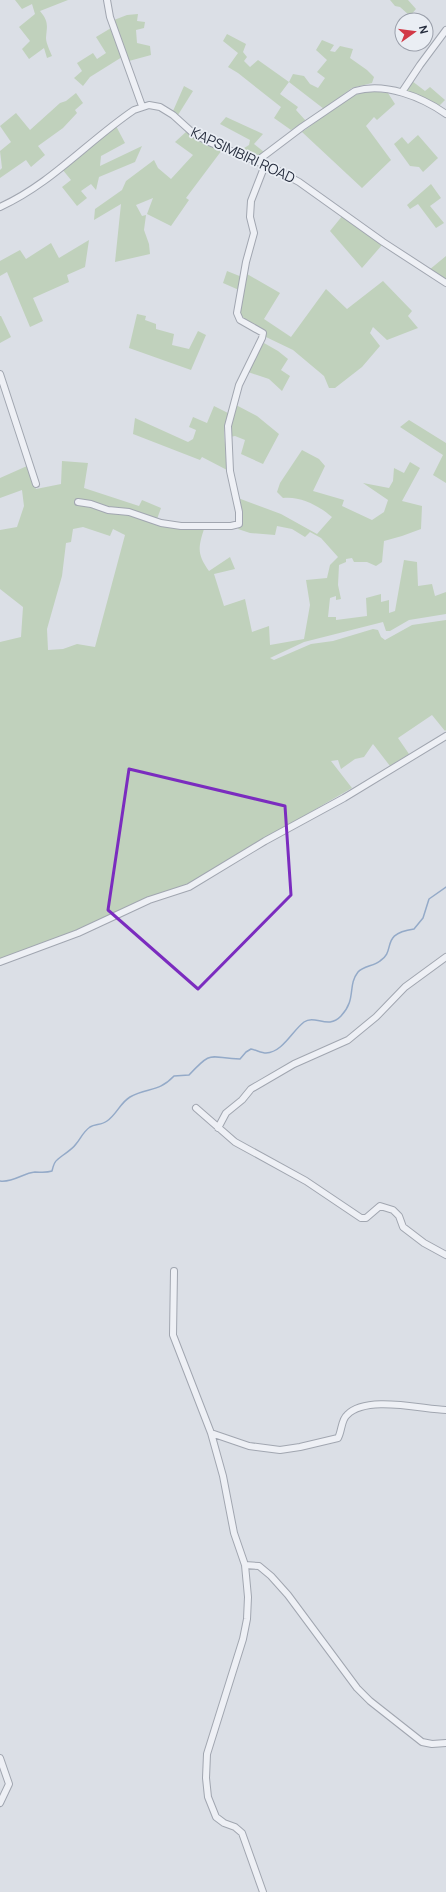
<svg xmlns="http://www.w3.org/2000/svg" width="446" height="1892" font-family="Manrope,sans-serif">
  <rect width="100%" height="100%" fill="#dbdfe6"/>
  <path fill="#c0d1bc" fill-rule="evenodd" d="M15 0H68L40 11C49 22 47 25 46 38 46 43 50 51 52 56L47 58 44 48 29 59 22 49 30 41 19 27 35 14 32 4 22 9Z
    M390 0H408L416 9 410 16 400 7 395 6Z
    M138 14 137 21 145 22 144 28 136 30 137 43 150 46 151 55 129 61 114 20 127 15Z
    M111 28 122 57 90 77 83 86 74 78 82 71 77 63 93 53 97 59 106 53 96 37Z
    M227 34 246 44 243 52 247 57 244 61 250 67 258 60 289 82 293 74 304 76 310 84 318 88 325 78 317 72 327 60 316 50 322 40 334 45 330 51 335 52 340 46 353 49 350 58 367 70 374 77 372 83 352 88 324 109 289 82 280 94 298 107 296 110 306 121 291 130 274 118 281 107 238 73 228 67 238 53 223 41Z
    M412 81 425 91 430 87 445 100 439 106 405 91Z
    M184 86 193 91 178 115 173 111Z
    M369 91 388 93 395 104 377 120 374 117 366 126 391 160 362 188 302 132C321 119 347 94 369 91Z
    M76 93 83 103 75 110 77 113 63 128 38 146 45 155 31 167 26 160 0 178V170L2 168 0 151 11 142 0 126 16 113 30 130 60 103 66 101Z
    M226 117 263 134 254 144 264 152 258 156 241 150 249 145 250 140 220 124Z
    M116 126 125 143 101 156 100 166 142 146 135 162 99 177 96 190 91 184 81 191 87 198 77 206 62 187 71 180 62 169Z
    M187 131 222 150 186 198 189 200 171 226 147 214 153 198 136 205 142 216 146 215 144 230 149 244 150 254 115 262 121 204 94 220 95 209 122 190 126 181 154 160 158 168 171 179 193 155 175 142Z
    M418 135 438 158 423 172 419 167 410 166 394 144 402 137 408 144Z
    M431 184 441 198 430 206 444 223 436 228 418 204 410 209 407 205Z
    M343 215 382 245 362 268 330 231Z
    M89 240 85 267 67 275 69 282 33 298 43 321 30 327 7 272 0 276V261L20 250 26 259 51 243 59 258Z
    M446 256V280L429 270Z
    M227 271 242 277 239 290 223 283Z
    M247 274 280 293 264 319 291 337 326 289 347 309 383 281 412 311 408 316 418 328 387 340 373 327 370 333 380 346 362 367 335 388H329L324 376 293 350 266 337 263 331 242 319 239 311Z
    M137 314 146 316 145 320 156 324V329L174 334 172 345 189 349 198 331 206 335 191 370 129 348Z
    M0 316H1L11 337 0 343Z
    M264 343 278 351 288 359 281 370 290 376 282 391 269 379 248 372 252 363Z
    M236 405 257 416 279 434 263 464 241 454 245 440 235 436 230 437 231 424Z
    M214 406 228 413 224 432 227 470 202 457 200 460 133 434 135 418 188 442 193 439 196 430 189 427 193 417 207 423Z
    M409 420 446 443V483L433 475 443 455 400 427Z
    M302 450 319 459 325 466 313 491 344 500 342 506 372 520 384 512 388 500 363 483 389 488 393 481 394 468 404 473 410 462 420 468 402 501 422 506 421 529 402 536 384 541 382 562 376 566 367 562H354L352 558 346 559V562L339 565 338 585 341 599 336 600V596L330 598 328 617H336V620L367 616 366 598 381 594V602L389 600V613L395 611 404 560 417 562 418 586 432 584 435 596 446 592V614L409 620 390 631H386L383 622 304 642 270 658 274 660 311 644 333 641 373 629 378 630 381 637 385 640 412 625 446 620V730L445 731 432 715 398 738 409 754 390 766 373 744 364 757 355 759 341 769 338 760 331 761 352 788C292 822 235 859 174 891 118 919 58 939 0 961V642L21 637 23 607 0 589V530L17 527 24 506 22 490 0 498V478L27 466 36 489 61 484 62 461 88 463 84 488 139 506 142 500 161 508 157 519 132 515 164 526 204 529C198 548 197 554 209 571L230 557 235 569 214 574 224 606 245 599 252 632 269 626 270 645 304 639 310 605 306 580 327 578 330 565 338 557 321 538 310 532 305 537 292 529 277 526 275 535 250 533 238 529C246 520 241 509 238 498L281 514 317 534 332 517C319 506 301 496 283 498L277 492 280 483ZM83 527 110 536 113 529 125 535 95 647 77 644 63 649 48 650 47 629 62 576 66 543 71 542 73 529Z"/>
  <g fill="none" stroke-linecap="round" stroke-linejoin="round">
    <path stroke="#94aac8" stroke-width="1.5" d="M0 1181C13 1183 23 1173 35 1172 41 1172 46 1173 52 1171 53 1167 54 1162 57 1160 63 1154 71 1151 76 1144 81 1138 83 1132 90 1127 95 1124 102 1125 107 1121 117 1114 120 1103 130 1097 147 1087 158 1093 174 1076L189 1075C213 1049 209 1058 240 1059L246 1052 251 1049C256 1050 262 1053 266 1053 283 1052 292 1031 304 1022 315 1014 328 1030 341 1016 357 999 347 986 358 972 363 966 374 966 380 961 397 950 379 934 414 929L423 918 429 899 446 887"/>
    <g stroke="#a1a6b0" stroke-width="8">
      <path id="minor" d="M107 0 110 17 142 106
        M402 92 420 65 446 30
        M257 161 302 127 355 91C385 82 422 97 446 114
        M0 207C51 184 88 141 134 110L149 105 160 107 173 115 194 134 209 142 275 169 299 182 383 242 446 283
        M0 374 36 484
        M78 502 91 504 108 510 129 512 161 523 181 526H231L239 524V512L230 471 228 426 239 385 262 338 263 333 240 320 237 313 246 262 254 233 250 217 251 201 265 165
        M0 962 78 933 149 900 189 887 265 841 344 798 446 736
        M196 1108 235 1142 306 1181 361 1218H366L380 1206 393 1210 399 1216 403 1227 424 1243 446 1255
        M218 1128 226 1113 242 1100 251 1089 294 1064 348 1040 376 1017 405 987 446 957
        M174 1271 173 1335 211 1433 223 1476 234 1533 245 1565 248 1597 247 1619 243 1639 207 1754 206 1778 208 1797 216 1817 224 1823 235 1827 242 1833 263 1892
        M211 1433 249 1446 280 1450 300 1447 338 1438C342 1431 341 1420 347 1415 366 1395 421 1409 446 1410
        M245 1565 259 1566 271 1576 288 1595 357 1688 370 1701 422 1742 432 1744 446 1743
        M0 1758 9 1784 0 1803"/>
    </g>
    <use href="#minor" stroke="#eef0f5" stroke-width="6"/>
  </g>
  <path fill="none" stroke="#7b2cbf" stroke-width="3" stroke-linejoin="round" d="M129 769 285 806 291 895 198 989 108 910Z"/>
  <g text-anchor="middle" stroke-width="3.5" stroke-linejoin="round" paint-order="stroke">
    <g font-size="14" fill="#252c3d" stroke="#eaeef4">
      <text transform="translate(243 155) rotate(25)" y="5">KAPSIMBIRI ROAD</text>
    </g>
  </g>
  <g transform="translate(414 32) rotate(76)"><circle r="19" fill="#eaeef4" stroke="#9ba0ab"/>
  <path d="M0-3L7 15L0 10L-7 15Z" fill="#d23947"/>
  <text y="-6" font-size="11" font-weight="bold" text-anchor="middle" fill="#252c3d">N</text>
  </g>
</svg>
